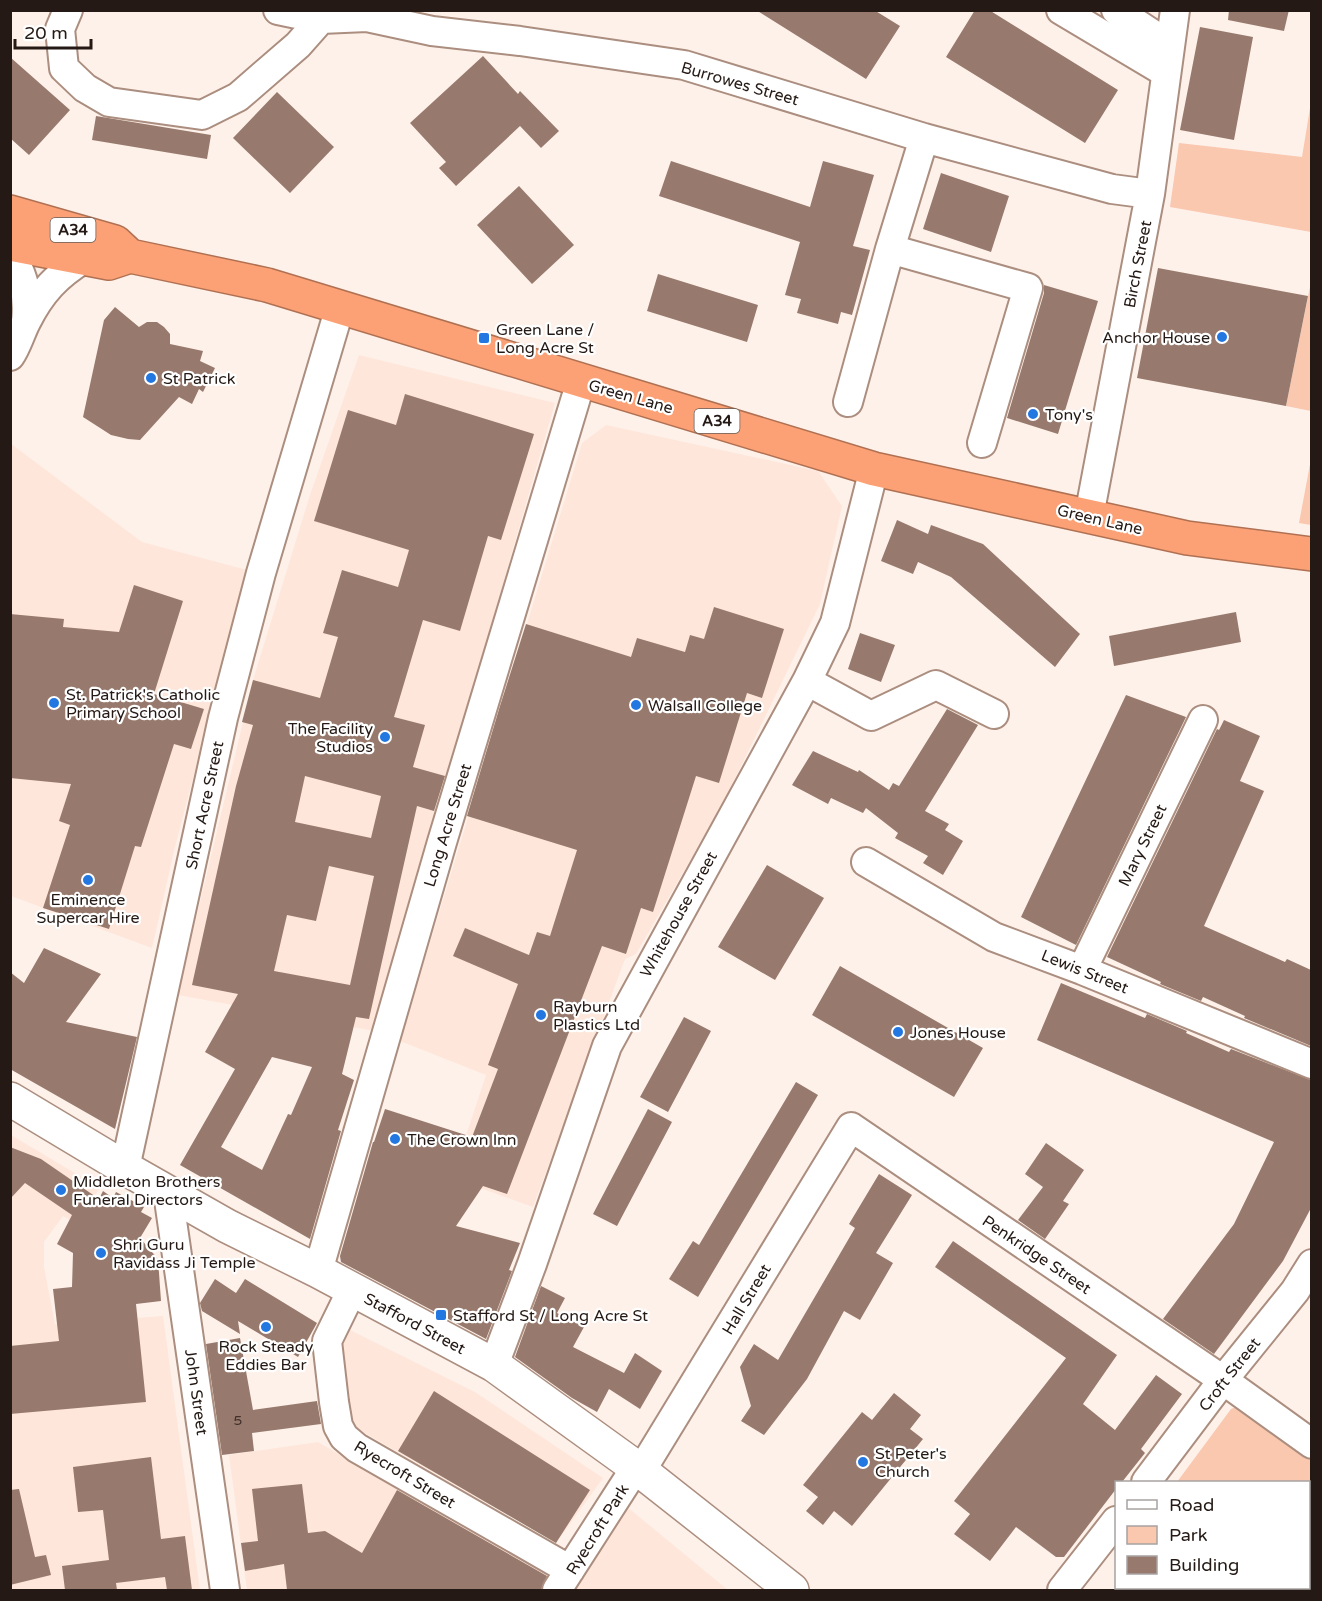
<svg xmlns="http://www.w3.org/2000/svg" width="1322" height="1601" font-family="'Varela Round',sans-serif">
  <rect width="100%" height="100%" fill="#fef1ea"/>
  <path fill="#fee6da" d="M359 355 555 403 374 1031 178 995 253 680 310 495Z
    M606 425 818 471 842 506 820 604 721 807 636 954 625 959 533 1207 452 1178 486 1075 400 1041 582 443Z
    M10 443 142 542 247 570 174 851 152 948 11 896Z
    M11 1135 100 1188 76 1223 63 1216 44 1242V1267L55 1324 163 1316 200 1590H11Z
    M348 1329 475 1392 603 1478 556 1543 507 1512 486 1503 353 1426 334 1337Z
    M318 1442 416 1499 553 1576 544 1590H247L229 1455Z
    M626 1506 728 1590H572Z"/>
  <path fill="#fac7af" d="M1311 102V232L1170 207 1179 143 1302 157Z
    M1311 282V411L1286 406Z
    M1311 459V525L1299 523Z
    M1241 1405 1311 1456V1533L1309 1537 1308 1482H1177L1231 1409Z
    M1176 1588H1271L1268 1590H1179Z"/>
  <path fill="#977a6d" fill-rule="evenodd" d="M756 10H874L900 26 866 79Z
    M975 10H989L1118 90 1085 143 946 57Z
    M1229 10H1289L1284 31 1228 20Z
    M1200 27 1253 37 1234 140 1180 130Z
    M483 56 518 94 520 91 559 131 541 148 520 126 456 186 439 168 446 162 410 123Z
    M10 57 70 110 29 155 10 138Z
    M277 92 334 147 290 193 233 138Z
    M96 116 211 135 207 159 92 140Z
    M671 161 810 207 823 161 874 175 853 246 870 250 852 315 841 312 838 324 797 313 801 299 785 295 800 242 659 196Z
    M941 173 1009 196 991 252 923 229Z
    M519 186 574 245 532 284 477 225Z
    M1158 268 1308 296 1286 406 1137 378Z
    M658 274 758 305 747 342 647 311Z
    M1044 285 1098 301 1058 434 1007 418 1044 293Z
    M115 307 139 327 147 322H157L164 327 170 334V344L203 351 200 361 215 368 203 392 199 389 192 404 179 397 140 440 128 439 111 435 83 417 104 320Z
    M405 394 534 434 501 540 488 536 460 631 423 620 394 717 425 725 413 767 445 776 434 811 417 806 369 1019 356 1017 342 1074 354 1080 338 1130 341 1131 310 1239 180 1165 235 1069 205 1052 238 994 192 985 236 786 253 725 242 722 253 680 320 698 338 637 323 633 342 570 398 587 409 550 314 521 348 410 396 425ZM305 776 381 796 371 838 295 822ZM329 866 374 876 350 985 274 971 287 915 316 921ZM272 1057 312 1067 291 1115 288 1114 262 1170 221 1147Z
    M897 520 928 534 931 525 983 544 1080 634 1055 667 951 577 918 562 913 574 881 561Z
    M134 585 183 601 154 694 204 709 191 749 174 744 141 847 135 846 109 929 43 908 70 825 59 821 71 784 10 778V614L64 619 63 627 119 632Z
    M714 607 784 629 762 698 747 693 719 783 696 776 653 912 641 908 626 954 602 946 507 1194 483 1186 456 1226 520 1243 509 1270 512 1271 486 1339 341 1262 340 1256 373 1142H374L385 1109 472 1137 498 1069 488 1065 518 984 453 956 465 928 529 955 537 932 550 936 577 850 467 816 500 706 526 624 631 657 637 638 685 652 690 635 704 639Z
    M1236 612 1241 642 1114 666 1109 636Z
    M860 633 895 645 881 682 848 669Z
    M1126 695 1186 717 1076 945 1021 917Z
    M947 709 978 725 925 811 949 824 945 830 963 841 943 875 923 863 928 856 895 838 898 833 866 808 863 813 831 798 828 804 792 785 813 751 858 772 859 770 889 790 893 783 899 786Z
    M1224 720 1260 736 1240 781 1264 791 1204 926 1285 962 1287 959 1311 970V1046L1244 1018 1245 1016 1203 997 1201 1001 1160 984 1161 982 1107 957 1217 729 1219 730Z
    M767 865 824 898 775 980 718 947Z
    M44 948 101 974 66 1022 137 1037 115 1129 10 1069V972L24 983Z
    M840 966 983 1048 954 1097 812 1015Z
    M1061 983 1145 1018 1147 1014 1187 1031 1186 1033 1229 1052 1231 1049 1311 1080V1208L1283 1261 1214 1354 1163 1319 1234 1224 1274 1142 1037 1040Z
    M684 1017 711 1031 668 1112 640 1097Z
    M796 1082 818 1095 698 1297 669 1279 693 1241 699 1245Z
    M648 1109 672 1122 617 1226 593 1214Z
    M1046 1143 1084 1170 1063 1201 1069 1204 1045 1239 1018 1220 1043 1187 1025 1174Z
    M10 1147 41 1159 99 1199 103 1191 113 1198 116 1192 144 1207 141 1212 152 1218 140 1238 158 1259 161 1301 136 1304 146 1402 10 1414V1346L59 1341 53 1289 72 1287 73 1253 57 1244 72 1215 25 1183 10 1199Z
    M879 1174 912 1195 876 1253 893 1263 860 1320 844 1311 807 1379 764 1435 741 1421 751 1406 740 1367 754 1344 778 1360 855 1228 849 1224Z
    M953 1241 1117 1355 1083 1404 1115 1430 1156 1375 1182 1394 1141 1449 1145 1453 1122 1482H1116V1489L1064 1557H1056L1016 1527 990 1561 954 1534 970 1514 954 1501 1066 1358 935 1267Z
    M215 1279 236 1293 245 1279 317 1323 298 1357 238 1321 240 1334 202 1311 200 1303Z
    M541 1286 565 1298 557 1313 584 1327 573 1347 624 1373 635 1353 662 1371 640 1409 609 1389 597 1412 572 1398 515 1357Z
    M240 1338 253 1410 317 1401 321 1424 252 1433 254 1451 222 1455 206 1344Z
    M434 1391 590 1490 556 1543 398 1451Z
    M894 1393 921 1415 910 1429 923 1439 852 1526 834 1511 823 1525 806 1511 818 1497 803 1485 862 1412 872 1420Z
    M151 1457 161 1539 185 1536 192 1590H167L165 1577 116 1583 117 1590H65L62 1566 109 1560 103 1510 78 1512 73 1467Z
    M302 1484 308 1533 325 1531 362 1553 397 1490 547 1576 541 1590H287L284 1564 245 1571 241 1543 258 1541 252 1489Z
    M19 1489 35 1557 46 1555 51 1575 10 1585V1490Z"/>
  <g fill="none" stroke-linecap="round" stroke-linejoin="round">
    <g stroke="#ab8e7f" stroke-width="32">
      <path id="street" d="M68 10 60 29 64 68 85 88 109 102 202 115 238 97 298 45 321 19
        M278 10 321 19 367 17 432 31 520 41 684 65 924 138 1112 189 1150 194
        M1061 10 1165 72
        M1116 10 1169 45
        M924 138 890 249 1028 288 982 443
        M10 251C23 276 29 293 26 322
        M10 356C17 346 20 334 26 322 41 292 57 275 85 258
        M848 402 890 249
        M1089 516 1150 194 1175 10
        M807 681 871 716 936 685 994 714
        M866 862 994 937 1082 970 1312 1064
        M1082 970 1203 720
        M125 1168 223 718 261 573 340 307
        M168 1193 225 1590
        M318 1271 442 842 581 381
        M352 1290 327 1341 334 1402 338 1426 344 1437 357 1448 570 1570
        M494 1365 532 1264 607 1046 807 681 835 623 874 469
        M641 1471 851 1127 1223 1380 1312 1444
        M1146 1482 1223 1380 1295 1291 1312 1264
        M1308 1550 1312 1546
        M557 1590 636 1467
        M1062 1590 1116 1521
        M1279 1590 1281 1588"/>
    </g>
    <g stroke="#ab8e7f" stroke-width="36">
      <path id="secondary" d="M10 1099 125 1168 227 1226 318 1271 494 1365 641 1471 792 1590"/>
    </g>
    <g stroke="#b07153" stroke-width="36">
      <path id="highway" d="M10 212 115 242 130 256 267 285 874 469 1187 538 1312 554
        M10 244 109 263 130 256"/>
    </g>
    <use href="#street" stroke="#fff" stroke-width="28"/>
    <use href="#secondary" stroke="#fff" stroke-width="33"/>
    <use href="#highway" stroke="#fca175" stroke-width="33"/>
  </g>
  <g fill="#2377e1" stroke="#fff" stroke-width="2">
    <circle cx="1222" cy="337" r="6"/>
    <rect x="478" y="332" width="12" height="12" rx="3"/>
    <circle cx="151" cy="378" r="6"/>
    <circle cx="1033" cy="414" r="6"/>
    <circle cx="54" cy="703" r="6"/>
    <circle cx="636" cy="705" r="6"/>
    <circle cx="385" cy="737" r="6"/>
    <circle cx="88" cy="880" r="6"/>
    <circle cx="541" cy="1015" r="6"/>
    <circle cx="898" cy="1032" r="6"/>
    <circle cx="395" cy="1139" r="6"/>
    <circle cx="61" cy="1190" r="6"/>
    <circle cx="101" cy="1253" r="6"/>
    <rect x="435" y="1309" width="12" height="12" rx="3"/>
    <circle cx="266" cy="1327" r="6"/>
    <circle cx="863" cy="1462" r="6"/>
  </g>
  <g text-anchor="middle" stroke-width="4.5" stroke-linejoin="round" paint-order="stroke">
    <g font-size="14" fill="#41312a">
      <text x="238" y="1425">5</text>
    </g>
    <g fill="#fff" stroke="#665e5a" stroke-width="1.5">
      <rect x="50.5" y="218" width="45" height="24" rx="4.5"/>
      <rect x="694.5" y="409" width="45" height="24" rx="4.5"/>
    </g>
    <g font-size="15" font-weight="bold" fill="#241914">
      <text x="73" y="235">A34</text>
      <text x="717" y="426">A34</text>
    </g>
    <g font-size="16" fill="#241914" stroke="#fff">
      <text transform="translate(740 83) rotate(16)" y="6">Burrowes Street</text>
      <text transform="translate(1137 264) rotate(-79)" y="6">Birch Street</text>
      <text transform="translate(631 396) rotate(16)" y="6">Green Lane</text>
      <text transform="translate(1100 519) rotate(13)" y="6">Green Lane</text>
      <text transform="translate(204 805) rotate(-78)" y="6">Short Acre Street</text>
      <text transform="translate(447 825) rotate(-73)" y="6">Long Acre Street</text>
      <text transform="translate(1142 845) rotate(-64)" y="6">Mary Street</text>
      <text transform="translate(678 914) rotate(-61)" y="6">Whitehouse Street</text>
      <text transform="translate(1085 971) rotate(22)" y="6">Lewis Street</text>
      <text transform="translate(1037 1254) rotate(34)" y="6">Penkridge Street</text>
      <text transform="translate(746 1299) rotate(-59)" y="6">Hall Street</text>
      <text transform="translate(415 1323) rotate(28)" y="6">Stafford Street</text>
      <text transform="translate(1229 1374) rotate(-52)" y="6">Croft Street</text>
      <text transform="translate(197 1392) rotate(82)" y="6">John Street</text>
      <text transform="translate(405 1474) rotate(31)" y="6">Ryecroft Street</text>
      <text transform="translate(597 1529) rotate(-58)" y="6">Ryecroft Park</text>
    </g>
    <g font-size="16" fill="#241914" stroke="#fff" text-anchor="start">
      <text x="496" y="335">Green Lane /<tspan x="496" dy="18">Long Acre St</tspan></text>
      <text x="1210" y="343" text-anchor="end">Anchor House</text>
      <text x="163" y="384">St Patrick</text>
      <text x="1045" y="420">Tony's</text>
      <text x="66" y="700">St. Patrick's Catholic<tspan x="66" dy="18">Primary School</tspan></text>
      <text x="648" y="711">Walsall College</text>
      <text x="373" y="734" text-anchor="end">The Facility<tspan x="373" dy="18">Studios</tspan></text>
      <text x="88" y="905" text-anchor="middle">Eminence<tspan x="88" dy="18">Supercar Hire</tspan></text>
      <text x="553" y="1012">Rayburn<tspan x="553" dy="18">Plastics Ltd</tspan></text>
      <text x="910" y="1038">Jones House</text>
      <text x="407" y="1145">The Crown Inn</text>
      <text x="73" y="1187">Middleton Brothers<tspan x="73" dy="18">Funeral Directors</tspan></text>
      <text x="113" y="1250">Shri Guru<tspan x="113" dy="18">Ravidass Ji Temple</tspan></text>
      <text x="453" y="1321">Stafford St / Long Acre St</text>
      <text x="266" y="1352" text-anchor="middle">Rock Steady<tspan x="266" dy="18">Eddies Bar</tspan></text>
      <text x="875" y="1459">St Peter's<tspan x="875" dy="18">Church</tspan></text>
    </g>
  </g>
  <rect width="1322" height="1601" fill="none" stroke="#241914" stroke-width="24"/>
  <rect x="1115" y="1481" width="195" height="108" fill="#ffffff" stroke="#a7a3a1" stroke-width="1.5"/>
  <rect x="1127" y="1500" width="30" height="9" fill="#ffffff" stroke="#a7a3a1" stroke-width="1.5"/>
  <text x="1169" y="1511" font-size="18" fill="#241914">Road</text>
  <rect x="1127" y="1526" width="30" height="18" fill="#fac7af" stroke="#a7a3a1" stroke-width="1.5"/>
  <text x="1169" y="1541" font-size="18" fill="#241914">Park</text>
  <rect x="1127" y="1556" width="30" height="18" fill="#977a6d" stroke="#a7a3a1" stroke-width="1.5"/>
  <text x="1169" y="1571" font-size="18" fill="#241914">Building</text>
  <path d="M15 39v9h76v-9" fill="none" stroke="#241914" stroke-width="3"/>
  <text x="24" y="39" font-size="18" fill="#241914" stroke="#ffffff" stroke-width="4.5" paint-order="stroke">20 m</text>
</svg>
